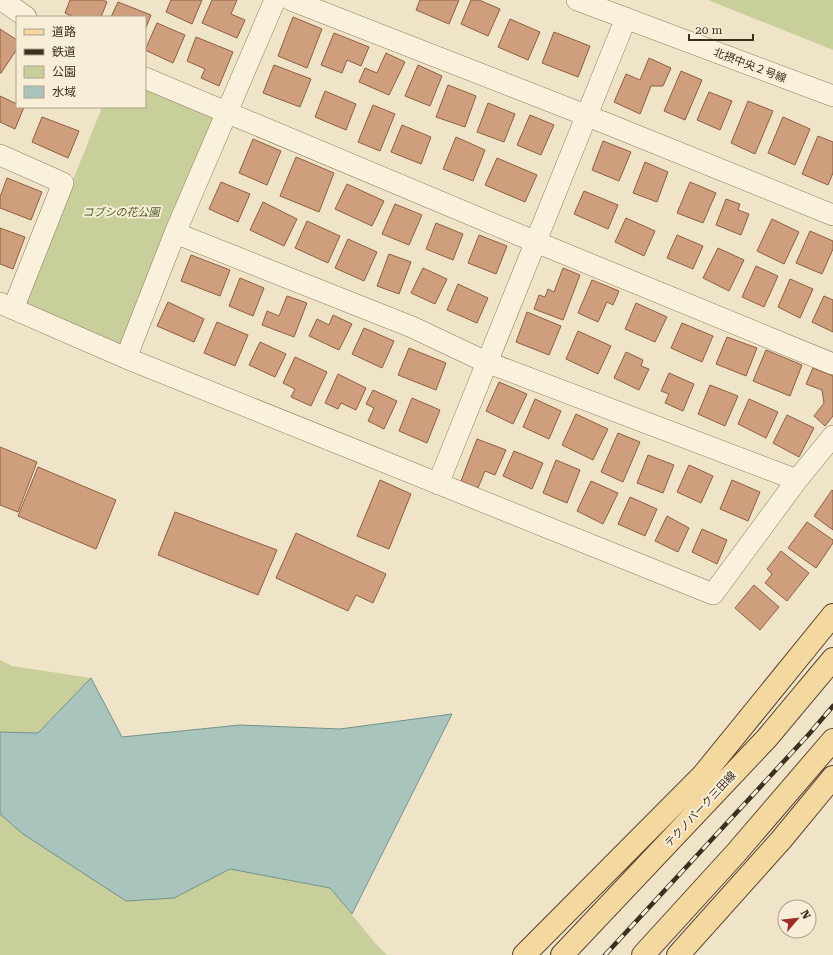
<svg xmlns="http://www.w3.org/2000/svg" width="833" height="955" font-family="'Roboto Serif','Noto Sans JP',serif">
  <rect width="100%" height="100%" fill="#f0e4c8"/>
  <path fill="#c9cf9b" d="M708 0H833V50Z
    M145 90 218 119 128 348 23 306 102 107H145Z
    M0 660 12 666 91 678 38 733 0 732Z
    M0 814 23 834 126 901 174 898 230 869 330 888 376 944 387 955H0Z"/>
  <path fill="#a9c4bc" stroke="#6f938a" d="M91 678 122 737 240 725 340 729 452 714 352 914 330 888 230 869 174 898 126 901 23 834 0 814V732L38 733Z"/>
  <path fill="#cf9f7d" stroke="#8d5f41" d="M70 0H103L107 2 101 17H74L65 13Z
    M171 0H202L192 24 166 12Z
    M212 0H237L231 14 245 20 237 38 202 23Z
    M420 0H459L449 24 416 10Z
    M471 0H479L500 9 488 36 461 24Z
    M118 2 151 15 145 30V17H111Z
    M293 17 322 29 307 68 278 56Z
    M510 19 540 32 528 60 498 47Z
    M157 23 185 35 173 63 145 50Z
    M0 29 17 40V49L1 73H0Z
    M554 32 590 46 578 77 542 63Z
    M334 33 369 47 361 66 347 60 342 73 321 65Z
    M196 37 233 52 219 86 201 78 205 69 187 61Z
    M386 53 405 62 389 95 359 82 365 68 377 73Z
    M649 58 671 68 663 86H651L640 114 614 102 626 74 640 80Z
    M274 65 311 79 300 107 263 93Z
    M418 65 442 76 430 106 405 96Z
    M681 71 702 80 685 120 664 111Z
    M448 85 476 96 465 127 436 117Z
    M325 91 356 104 346 130 315 117Z
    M709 92 732 101 720 130 697 120Z
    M0 96 17 104V107H24L15 129 0 122Z
    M748 101 773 111 755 154 731 143Z
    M488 103 515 114 504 142 477 132Z
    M373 105 395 114 380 151 358 142Z
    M530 115 554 125 541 155 517 145Z
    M42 117 79 131 68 158 32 142Z
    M783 117 810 129 795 165 768 153Z
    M402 125 431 137 421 164 391 152Z
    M818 136 833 142V173L828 185 802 174Z
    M456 137 485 150 473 181 443 169Z
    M253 139 281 151 267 185 239 173Z
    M603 141 631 152 619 181 592 170Z
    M296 157 334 173 319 212 280 196Z
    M497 158 537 175 525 202 485 185Z
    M645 162 668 172 657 202 633 193Z
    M7 178 42 192 31 220 0 208V197Z
    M221 182 250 194 238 222 209 209Z
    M690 182 716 193 703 223 677 213Z
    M347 184 384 201 372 226 335 209Z
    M584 191 618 205 608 229 574 214Z
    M726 199 740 204 738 210 749 214 741 235 716 225Z
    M263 202 297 219 284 246 250 230Z
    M395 204 422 215 409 245 382 234Z
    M626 218 655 231 644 256 615 242Z
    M772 219 799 232 784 264 757 251Z
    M307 221 340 236 328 263 295 248Z
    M436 223 463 234 453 260 426 249Z
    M0 228 25 237 13 269 0 264Z
    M810 231 833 241V249L822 274 796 263Z
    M479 235 507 246 496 274 468 263Z
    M677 235 703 246 693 269 667 258Z
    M348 239 377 252 364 281 335 268Z
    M718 248 744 260 729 291 703 278Z
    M389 254 411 262 399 294 377 286Z
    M191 255 230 270 220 296 181 281Z
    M756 266 778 276 764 307 742 297Z
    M423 268 447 279 435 304 411 293Z
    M563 268 580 275 563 320 534 309 539 295 545 297 548 289 554 292Z
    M240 278 264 288 253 316 229 306Z
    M790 279 813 289 800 318 778 307Z
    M592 280 619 291 613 305 607 302 598 322 578 313Z
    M458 284 488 298 477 323 447 310Z
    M287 296 307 303 294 337 262 325 267 311 279 316Z
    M824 296 833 300V332L812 322Z
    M168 302 204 319 194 342 157 326Z
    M636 303 667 317 655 342 625 329Z
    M527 312 561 326 549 355 516 342Z
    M333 315 352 324 339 350 309 336 317 319 329 325Z
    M217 322 248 335 235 366 204 353Z
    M682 323 713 336 702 362 671 348Z
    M364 328 394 341 382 368 352 354Z
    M578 331 611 346 598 374 566 359Z
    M727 337 757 348 746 376 716 364Z
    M260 342 286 354 275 377 249 365Z
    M409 348 446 363 436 390 398 375Z
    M766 350 802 365 790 396 753 381Z
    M626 352 643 360 641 366 649 369 639 390 614 378Z
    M295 357 327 372 311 406 291 397 295 389 283 383Z
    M813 368 833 376V416L825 426 814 416 824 403 822 390 806 384Z
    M669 373 694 384 683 411 665 403 669 394 661 391Z
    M338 374 366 388 356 410 341 403 338 409 325 403Z
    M499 382 527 394 513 424 486 411Z
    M710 385 738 396 725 426 698 414Z
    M373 390 397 401 384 429 368 421 374 408 366 404Z
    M412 398 440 410 427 443 399 431Z
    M535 399 561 411 549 439 523 427Z
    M749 399 778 412 766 438 738 424Z
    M576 414 608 429 593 460 562 445Z
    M787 415 814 428 799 457 773 443Z
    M618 433 640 442 623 482 601 472Z
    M477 439 506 450 495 475 485 471 478 488 461 481Z
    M0 447 37 462 18 512 0 505Z
    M514 451 543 463 532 489 503 476Z
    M648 455 674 465 663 493 637 483Z
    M556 460 580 470 567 503 543 493Z
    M689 465 713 476 701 503 677 492Z
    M38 467 116 500 96 549 18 516Z
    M380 480 411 494 389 549 357 536Z
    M732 480 760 492 748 521 720 509Z
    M591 481 618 493 603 524 577 511Z
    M832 490 833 491V530L814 516Z
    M630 497 657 509 645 536 618 524Z
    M175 512 277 550 258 595 158 555Z
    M667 516 689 528 678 552 655 541Z
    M807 522 833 540V543L816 568 788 548Z
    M702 529 727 540 717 564 692 552Z
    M296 533 386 574 373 603 356 595 348 611 276 578Z
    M781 551 809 573 787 601 765 583 772 574 767 569Z
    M754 585 779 607 760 630 735 608Z"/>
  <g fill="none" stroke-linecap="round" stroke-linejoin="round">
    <g stroke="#8d765c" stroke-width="22">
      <path id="minor" d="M2 0 26 17
        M291 0 588 116 833 215
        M577 0 833 96
        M145 78 536 242 833 364
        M0 155 63 183 13 309
        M175 233 412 327 486 362 797 480
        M0 303 126 358 713 594 797 480 833 436
        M126 358 175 233 275 0
        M438 484 626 18"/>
    </g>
    <g stroke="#5b4430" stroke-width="24">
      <path id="major" d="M524 955 703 775 833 615
        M562 955 767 738 833 659
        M643 955 736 853 833 740
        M678 955 781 840 833 777"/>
    </g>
    <use href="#minor" stroke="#faf1dc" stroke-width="21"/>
    <use href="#major" stroke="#f3d9a0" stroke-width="22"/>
    <g stroke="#3d2e20" stroke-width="4.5">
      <path id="rail" d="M605 955 810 733 833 706"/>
    </g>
    <use href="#rail" stroke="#f7eed8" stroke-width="3" stroke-dasharray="9" stroke-linecap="butt"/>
  </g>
  <g text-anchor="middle" stroke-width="4" stroke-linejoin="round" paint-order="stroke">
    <g font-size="11" fill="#3d2e20" stroke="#f7eed8">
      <text transform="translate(750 65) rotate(21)" y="4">北摂中央２号線</text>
      <text transform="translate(700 809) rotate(-47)" y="4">テクノパーク三田線</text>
    </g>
    <g font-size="11" font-style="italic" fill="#4d5a26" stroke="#f7eed8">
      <text x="121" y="216">コブシの花公園</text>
    </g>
  </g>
  <rect x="16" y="16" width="130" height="92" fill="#f7eed8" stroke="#ada18e"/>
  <rect x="24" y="29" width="20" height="6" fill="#f3d9a0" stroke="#ada18e"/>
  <text x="52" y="36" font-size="12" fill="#3d2e20">道路</text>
  <rect x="24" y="49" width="20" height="6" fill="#3d2e20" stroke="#ada18e"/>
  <text x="52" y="56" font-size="12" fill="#3d2e20">鉄道</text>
  <rect x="24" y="66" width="20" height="12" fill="#c9cf9b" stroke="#ada18e"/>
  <text x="52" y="76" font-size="12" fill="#3d2e20">公園</text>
  <rect x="24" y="86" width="20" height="12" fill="#a9c4bc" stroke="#ada18e"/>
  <text x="52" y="96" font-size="12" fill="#3d2e20">水域</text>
  <g transform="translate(797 919) rotate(62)"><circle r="19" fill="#f7eed8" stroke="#ada18e"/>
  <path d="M0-3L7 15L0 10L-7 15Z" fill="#9e2a2b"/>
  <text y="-6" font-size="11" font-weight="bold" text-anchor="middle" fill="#3d2e20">N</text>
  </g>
  <path d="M689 34v6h64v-6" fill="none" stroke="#3d2e20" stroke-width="2"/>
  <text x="695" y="34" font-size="12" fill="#3d2e20" stroke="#f7eed8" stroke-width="3" paint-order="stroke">20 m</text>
</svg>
